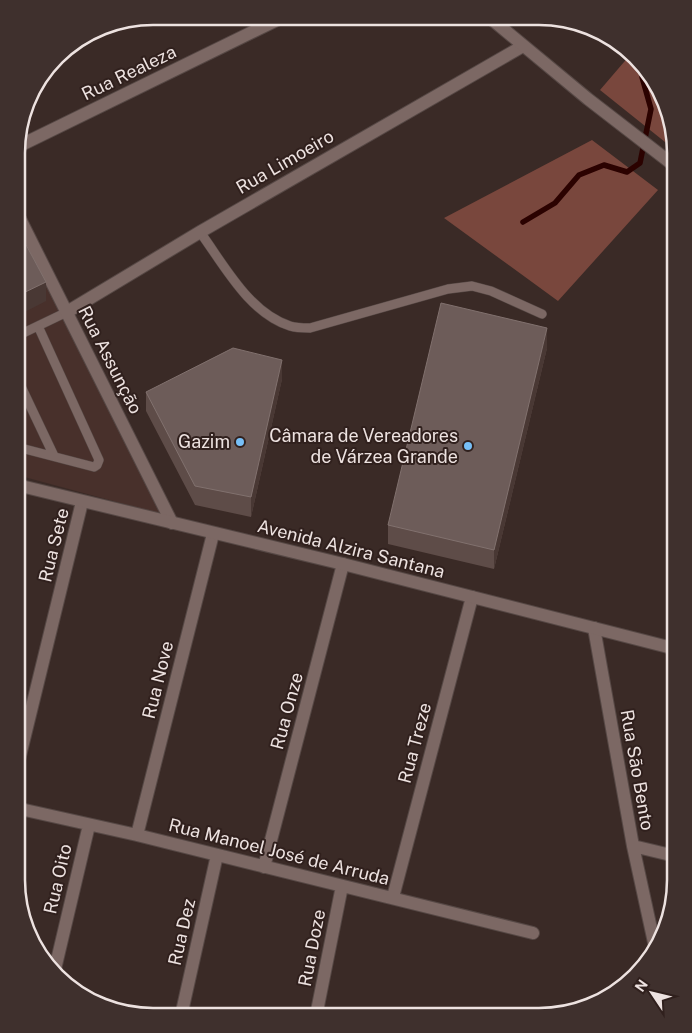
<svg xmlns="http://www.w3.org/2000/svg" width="692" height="1033" font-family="'Public Sans',sans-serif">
  <rect width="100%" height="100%" fill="#3a2a26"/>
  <path fill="#48302b" d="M17 223 165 515 17 475Z"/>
  <path fill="#79473d" d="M630 55 665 101 675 150 600 90Z
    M592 140 658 190 558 301 444 218Z"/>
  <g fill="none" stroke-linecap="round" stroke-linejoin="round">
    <path stroke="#2b0200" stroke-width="5.5" d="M523 222 555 203 579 175 604 165 627 172 640 163 651 109 642 77 644 73"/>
    <g stroke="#564845" stroke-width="10">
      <path id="lane" d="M200 232C224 265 249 313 290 326 296 328 304 328 310 328L448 289 472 286 491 291 542 314
        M17 336 67 312
        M17 378 54 456
        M17 447 94 467 97 465 99 460 38 326"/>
    </g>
    <g stroke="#564845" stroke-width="14">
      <path id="street" d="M17 147 283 17
        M17 213 172 523
        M67 312 200 232 523 46
        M594 628 633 846 655 947
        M16 772 82 502
        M16 808 137 835 533 933
        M137 835 213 534
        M633 846 675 856
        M264 867 343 564
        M393 897 472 597
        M55 969 89 825
        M181 1016 217 855
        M316 1016 342 886"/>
    </g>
    <g stroke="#564845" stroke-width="14">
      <path id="secondary" d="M489 17 588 99 676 167
        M17 485 343 564 676 649"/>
    </g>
    <use href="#lane" stroke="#7c6864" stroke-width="9"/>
    <use href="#street" stroke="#7c6864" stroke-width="12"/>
    <use href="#secondary" stroke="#7c6864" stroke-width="12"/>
  </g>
  <path fill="#5e4c48" d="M547 348 494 569 388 544V525Z
    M282 379 251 517 195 505 146 411V392Z"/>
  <path fill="#493834" d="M46 282V301L17 316V296Z
    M547 328V348L494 569V550Z
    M282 360V379L251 517V497Z"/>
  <path fill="#6d5c59" stroke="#81716e" d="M17 228 46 282 17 296Z
    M441 303 547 328 494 550 388 525Z
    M233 348 282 360 251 497 195 486 146 392Z"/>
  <g fill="#77bff7" stroke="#30201d" stroke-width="2">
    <circle cx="240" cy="442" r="5"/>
    <circle cx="468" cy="446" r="5"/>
  </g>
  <g text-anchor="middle" stroke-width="4" stroke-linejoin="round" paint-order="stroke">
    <g font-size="18" fill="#ede2e0" stroke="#30201d">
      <text transform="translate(129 73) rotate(-26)" y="6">Rua Realeza</text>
      <text transform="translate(285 162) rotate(-30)" y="6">Rua Limoeiro</text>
      <text transform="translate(110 360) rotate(63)" y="6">Rua Assunção</text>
      <text transform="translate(54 545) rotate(-76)" y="6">Rua Sete</text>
      <text transform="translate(351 549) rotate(14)" y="6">Avenida Alzira Santana</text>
      <text transform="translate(158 680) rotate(-76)" y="6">Rua Nove</text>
      <text transform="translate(287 711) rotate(-75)" y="6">Rua Onze</text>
      <text transform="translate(415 743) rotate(-75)" y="6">Rua Treze</text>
      <text transform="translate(637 770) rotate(80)" y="6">Rua São Bento</text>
      <text transform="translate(279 852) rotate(14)" y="6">Rua Manoel José de Arruda</text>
      <text transform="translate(58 879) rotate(-77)" y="6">Rua Oito</text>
      <text transform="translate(182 932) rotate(-77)" y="6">Rua Dez</text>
      <text transform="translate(312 948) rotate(-79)" y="6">Rua Doze</text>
    </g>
    <g font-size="18" fill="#ede2e0" stroke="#30201d" text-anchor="end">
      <text x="458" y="442">Câmara de Vereadores<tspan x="458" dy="21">de Várzea Grande</tspan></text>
      <text x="230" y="448">Gazim</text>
    </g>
  </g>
  <path d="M0 0H692V1033H0ZM153 25H539A128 128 0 0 1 667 153V880A128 128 0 0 1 539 1008H153A128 128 0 0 1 25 880V153A128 128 0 0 1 153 25Z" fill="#3f302d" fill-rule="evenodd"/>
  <path fill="none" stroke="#ede2e0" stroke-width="2.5" d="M153 25H539A128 128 0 0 1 667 153V880A128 128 0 0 1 539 1008H153A128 128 0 0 1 25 880V153A128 128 0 0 1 153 25Z"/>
  <g transform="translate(652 993) rotate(305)" stroke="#30201d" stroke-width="4" paint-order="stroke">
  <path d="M0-4L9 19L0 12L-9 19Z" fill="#ede2e0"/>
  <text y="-8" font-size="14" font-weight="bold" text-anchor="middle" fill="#ede2e0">N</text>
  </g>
</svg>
